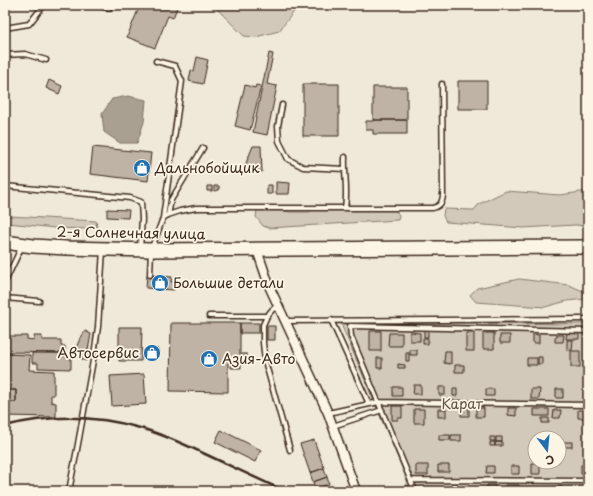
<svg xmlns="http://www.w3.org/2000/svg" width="593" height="496" font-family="'Playpen Sans',sans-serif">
  <rect width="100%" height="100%" fill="#f0e9d9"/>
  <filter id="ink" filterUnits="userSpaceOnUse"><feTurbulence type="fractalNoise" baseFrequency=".025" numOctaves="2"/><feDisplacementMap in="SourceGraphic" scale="8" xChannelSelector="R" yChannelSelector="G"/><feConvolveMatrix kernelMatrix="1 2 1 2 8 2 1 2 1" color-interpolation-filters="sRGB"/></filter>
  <g filter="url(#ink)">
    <path fill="#d2c9ba" stroke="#867a6c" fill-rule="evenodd" d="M219 5H299L279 31 256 37 244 36 218 10Z
      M506 191 560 195 588 191V226L575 225 523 228 446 222 443 216 444 209 474 210 479 204Z
      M275 209 290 212H310L312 210H395L399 215 398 220 269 228 263 226 256 217 257 210Z
      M10 216 96 221 97 227 90 229 55 228 8 223 5 221V218Z
      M519 279 569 285 583 291 585 299 567 301 545 307 476 302 470 295 477 288Z
      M351 322 588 324V491H408L406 488 405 475 341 324ZM535 438H559V462H535Z"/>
    <path fill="#aaa091" stroke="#7e7163" d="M128 96 146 100 144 122 137 143H120L104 132 102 114 112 99Z"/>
    <path fill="#beb3a4" stroke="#3b2a1e" d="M140 5H178L173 18 168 16 155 48 127 37Z
      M269 53 273 54 267 84 277 86 267 135 253 132Z
      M197 57 208 60 203 84 189 81 191 70 194 71Z
      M49 80 62 86 59 94 46 88Z
      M458 81H487V109H458Z
      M303 84H339V136H303Z
      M245 85 255 88 256 85 261 86 250 130 235 126Z
      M373 87H407V120H373Z
      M373 120H407V134H373V130H366V121H373Z
      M253 146H261L262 172H246V163Z
      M93 147 151 153 148 181 90 174Z
      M276 182 290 183 289 194H276Z
      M267 185H272V194H267Z
      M207 186H212V191H207Z
      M214 186H219V190L214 191Z
      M107 209 129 210 128 218 107 217Z
      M147 275 172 277 171 282H175L174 290 146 288Z
      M171 323H240V354H247V364H241V368H231V363H228V392L170 391Z
      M240 323H259V333H240Z
      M267 326H275V340H267Z
      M119 327H142L141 361H119Z
      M424 330H428V337H424Z
      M85 331 91 334 86 361 76 356 75 350 79 341Z
      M370 331H381V351H370Z
      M410 332 420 333V341H410Z
      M567 332H579V339H566Z
      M389 333H402V346H388Z
      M466 333H474V351H466Z
      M483 333H494V349H483Z
      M533 334 539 335V343H533Z
      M500 335H510V343H500Z
      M557 335H564L563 342H555V337H557Z
      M5 336H27V339L34 340V336H42V340H61V346H65V353L5 352Z
      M423 338H428V344H423Z
      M567 340H573L572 350H567Z
      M146 349H158V357H146Z
      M410 350H417V355H410Z
      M445 351H451V364L444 363Z
      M571 351H580V367H571Z
      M32 353H65V357L71 358V369L38 368V363H32Z
      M406 353H409V361H406Z
      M5 354 30 355 29 370 54 371V395H51V402L56 403V417L5 416V402H16V390H5Z
      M538 357H542V364H538Z
      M377 358H382V368H377Z
      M527 358H537V365H527Z
      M398 364 405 365V368H398Z
      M455 365H464V372H455Z
      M144 374 146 404 112 406 110 376Z
      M414 385H421V394H413Z
      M393 387H402V396H393Z
      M439 387H445V395H439Z
      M453 388H457V396H453Z
      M486 389H494V396H486Z
      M531 389H540L539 399H531Z
      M556 389H563V398H556Z
      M5 390H16V402H5Z
      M392 406H402V418H398V420H392Z
      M461 408H469V416H461Z
      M476 408H484V417H476Z
      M508 408H516V416L508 415Z
      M414 409H424V423H414Z
      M438 409H446V417H438Z
      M534 409H549V416H534Z
      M554 410H561L560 418H553Z
      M578 410H587V418H578Z
      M542 418H549V423H542Z
      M221 430 261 450 255 462 215 442Z
      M439 435H450V440H439Z
      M451 435H461V441H451Z
      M490 437H495V441H490Z
      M496 437H502V442H496Z
      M314 440 324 468 310 473 300 444Z
      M490 442H495V446H490Z
      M495 442H502V446H495Z
      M559 442H572V447H559Z
      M532 463H540V474H532Z
      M416 465H428V475H416Z
      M438 465H449V472H438Z
      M581 465H587V474H581Z
      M487 466H494V473H486Z
      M511 466H519V474H511Z
      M324 468 327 477 313 482 310 473Z
      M327 477 329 484 315 489 313 482Z
      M452 483H457V491H452Z
      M487 485H495V491H487Z
      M505 485H519V491H505Z
      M553 487H562V491H553Z"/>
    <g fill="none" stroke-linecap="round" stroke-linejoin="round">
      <g stroke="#3b2a1e" stroke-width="7">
        <path id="lane" d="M98 5 109 8
          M5 28 29 24 44 5H46
          M5 55 25 54 46 60
          M156 61 175 66 182 81 163 218
          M282 105 278 126 279 141 288 159 303 167 345 169
          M345 157C344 174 348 191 345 207
          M5 186 130 198 141 202 142 219 140 248
          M168 215 171 200 203 148
          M150 275 151 250 163 218 168 215 180 211 196 208H433C440 206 442 203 443 196L442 84
          M5 282 22 246
          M5 298 39 301
          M278 305 272 310 267 316 263 325V343L265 361 290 450
          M209 316H267
          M331 320 369 404
          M286 321 588 319
          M328 413 379 402 588 405
          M333 426 382 410
          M411 480 588 481
          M69 491 78 444 94 355 98 327 103 250
          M401 491 413 488
          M415 491 351 336 350 326 588 331"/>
      </g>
      <g stroke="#3b2a1e" stroke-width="11">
        <path id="street" d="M257 250 270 288 328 413 356 491"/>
      </g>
      <g stroke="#3b2a1e" stroke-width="16">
        <path id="primary" d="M5 242 33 246 66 248 151 250 588 247"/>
      </g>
      <use href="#lane" stroke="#fcf5e5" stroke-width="4"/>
      <use href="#street" stroke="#fcf5e5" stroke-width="8"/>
      <use href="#primary" stroke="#fcf5e5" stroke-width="13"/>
      <path stroke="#3b2a1e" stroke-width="2.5" d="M5 426C49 415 96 415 140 428 162 434 184 444 205 454 231 466 258 479 285 491"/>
    </g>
  </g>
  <defs>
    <g id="shop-disc" transform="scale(0.9)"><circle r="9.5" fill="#1f6fb2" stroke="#fcf5e5"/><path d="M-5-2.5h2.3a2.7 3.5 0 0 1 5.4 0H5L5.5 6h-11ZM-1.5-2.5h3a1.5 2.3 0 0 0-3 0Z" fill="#fff"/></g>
  </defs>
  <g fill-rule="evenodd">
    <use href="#shop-disc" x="142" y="168"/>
    <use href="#shop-disc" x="160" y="283"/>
    <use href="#shop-disc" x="152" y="353"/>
    <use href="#shop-disc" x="209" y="359"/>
  </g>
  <g text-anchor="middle" stroke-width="3.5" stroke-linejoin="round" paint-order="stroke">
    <g font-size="14" fill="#3b2a1e" stroke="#fcf5e5" text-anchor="start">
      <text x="155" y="173">Дальнобойщик</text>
      <text x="173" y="288">Большие детали</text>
      <text x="139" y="358" text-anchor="end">Автосервис</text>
      <text x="222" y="364">Азия-Авто</text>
    </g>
    <g font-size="14" fill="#3b2a1e" stroke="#fcf5e5">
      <text transform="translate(131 233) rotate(1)" y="5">2-я Солнечная улица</text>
    </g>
    <g font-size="14" fill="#615245" stroke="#fcf5e5">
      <text x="462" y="409">Карат</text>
    </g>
  </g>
  <rect width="593" height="496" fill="none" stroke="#fcf5e5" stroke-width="20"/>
  <rect x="10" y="10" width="573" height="476" fill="none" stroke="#3b2a1e" stroke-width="1.5" filter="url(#ink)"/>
  <g transform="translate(547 450) rotate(164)"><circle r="19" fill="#fcf5e5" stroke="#afa495"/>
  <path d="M0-3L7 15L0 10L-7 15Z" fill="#1f6fb2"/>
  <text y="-6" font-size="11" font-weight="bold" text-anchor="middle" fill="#3b2a1e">С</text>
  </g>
</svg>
